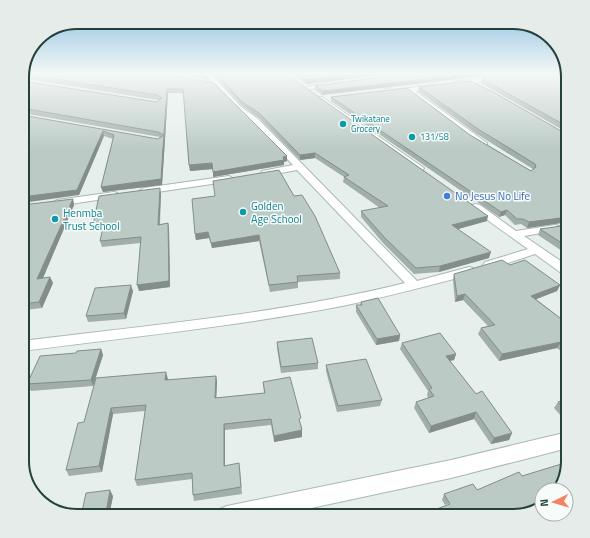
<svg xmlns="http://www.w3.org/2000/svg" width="590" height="538" font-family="'Titillium Web',sans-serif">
  <rect width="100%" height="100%" fill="#e6efeb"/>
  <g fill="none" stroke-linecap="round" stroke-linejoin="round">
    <g stroke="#a8b8b2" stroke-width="2">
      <path id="street" d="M205 74H211L241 107 258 119 417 281 469 267 473 268 475 271 473 274C431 285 390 296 347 305 240 326 130 337 22 351V341C150 325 280 314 405 283L297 170 265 176 262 175 261 173 262 171 293 165 252 123 237 109Z
        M368 74H375L391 87 386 88Z
        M497 76 499 77V79L455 86 452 84 455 82Z
        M331 82 334 84 333 85 306 90 303 88Z
        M433 85 436 87 435 88 415 91 487 143V147H481L409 92 394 94 391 92 394 90Z
        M318 97H322L424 168 423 170H417L318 99Z
        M229 176 234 179 232 181 144 194 139 191 144 188Z
        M114 192 117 193 119 195 117 197 57 206 52 203 57 200Z
        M476 204 480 205 516 231 555 225 559 226 560 228 559 230 524 236 568 266V276L564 275 535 254 493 268H485L483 265 485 262 528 249 472 209 471 207 472 205Z
        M568 432V448L451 478 274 516H217L220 509 227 506 451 460Z"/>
    </g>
    <use href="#street" fill="#fff" fill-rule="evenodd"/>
  </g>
  <path fill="#a1aea9" d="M22 74H163L287 161 284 162V165L213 177V169L190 171 184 93H168L162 185 103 192 101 187 113 139 104 136 79 195 22 115 158 139 160 137 22 113V81L157 102 159 100H158L22 78Z
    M175 74H206L208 76V80Z
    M213 74H286L487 221 458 229 489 258 439 272 414 274 383 243 361 217V211L380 208 343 182 344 177 315 158 300 160 259 118 242 106Z
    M292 74H389L306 84Z
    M403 74 322 95 315 90V86Z
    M568 74V133L481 83 482 79Z
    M419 87 568 135V222L527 228 521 224 515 225 505 215 499 217 331 101V97L470 135 531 171 533 169 477 134 418 91Z
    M161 194 160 225 168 223 169 229 170 287 139 291 140 243 102 247 100 241 103 229 94 230Z
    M294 196 340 273V279L298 282V288L270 292 259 241 212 248 209 238 196 240 195 234Z
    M73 199 74 205 43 278 50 277 53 283 42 308 24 310 22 315V236L25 230 22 231V206Z
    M568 225V255L538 235 540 229Z
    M510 265 560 285 557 291 536 299 568 324V357L557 348 499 361 478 334 481 328 488 326 463 300 455 302 453 280 454 274Z
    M133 291 126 319 88 322 86 316Z
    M361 302 400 335 399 341 376 345 356 312V305H360Z
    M277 342 318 363V369L281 373 277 348Z
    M402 343 456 354 454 360 450 361 476 394 512 433 509 440 491 444 474 419 429 433 414 408 416 402 428 398 427 395 428 391 400 349Z
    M101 349 103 355 93 386 31 391 27 384 76 353Z
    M326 365 382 400 380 406 337 412 326 371Z
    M216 376 217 382 216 398 264 393 263 382 301 424 302 430V437L274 442 271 425 225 430V466L240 469 242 494 194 501 193 495 192 479 137 486 135 480 145 411 113 414 102 472 69 476 66 470 84 422 96 378 168 379V380Z
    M568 399V424L554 408 558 402Z
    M522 476 445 505 442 500 444 494 477 490Z
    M113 496 109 516H81Z"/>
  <path fill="#838d89" d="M358 74H389L306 84V80Z
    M468 74H500L322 95 323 91Z
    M167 89 168 93 162 185 103 192 101 187 161 179Z
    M103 131 104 136 79 195 22 203V197Z
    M315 153V158L300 160V155Z
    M287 156V161L284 162V165L213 177V172Z
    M212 163 213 169 190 171 189 165Z
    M160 188 161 194 159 230 158 225Z
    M73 199 74 205 40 285 37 279Z
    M507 210 505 215 499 217 501 212Z
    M488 216 487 221 451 231 452 225Z
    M568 217V222L527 228 529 222Z
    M104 223 106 229 94 230 93 225Z
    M168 223 169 229 170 287 139 291 137 285Z
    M29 224 31 230 22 231V225Z
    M208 232 209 238 196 240 195 234Z
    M259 235V241L212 248 211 243Z
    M491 252 489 258 439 272 440 266Z
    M50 277 53 283 42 308 39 302Z
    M131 285 133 291 126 319 124 313Z
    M560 285 557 291 529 302 531 296Z
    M465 294 463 300 455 302 457 296Z
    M22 306 24 310 22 315Z
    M400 335 399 341 376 345 377 339Z
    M561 342 557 348 499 361 502 354Z
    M101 349 103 355 93 386 91 380Z
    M456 354 454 360 444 362 446 356Z
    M166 372 168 379 167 386 165 380Z
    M216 376 217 382 216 404 215 398Z
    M111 408 113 414 102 472 99 466Z
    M476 412 474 419 429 433 431 426Z
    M224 424 225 430V472L224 466Z
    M302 430V437L274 442V436Z
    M512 433 509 440 491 444 494 438Z
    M110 490 113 496 109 516H107L106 513Z"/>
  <path fill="#bbcac4" stroke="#838d89" d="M25 74H164L214 83 287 156 283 157 284 160 213 172 212 163 189 165 183 89H167L161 179 101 187 114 135 103 131 77 190 22 197V115L158 139 164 135 158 132 22 108V81L157 102 162 98 157 95Z
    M198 74H206L208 76Z
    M216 74H286L488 216 452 225 491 252 440 266 416 268 384 237 361 211 388 206 344 177 349 175 315 153 300 155 259 113 242 102Z
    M297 74H358L306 80Z
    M403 74H468L323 91 315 86Z
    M516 74H568V127L482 79Z
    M470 81 495 93 568 135V217L529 222 523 219H517L507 210 501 212 331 97 407 88 470 135 531 171 536 167 535 164 478 129 419 87Z
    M279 170 294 196 302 195 315 216 340 273 297 276 298 282 269 285 259 235 211 243 208 232 195 234 192 199 215 196 213 181Z
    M160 188 158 225 168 223 169 281 137 285 141 237 100 241 104 223 93 225 99 196Z
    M73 199 37 279 50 277 39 302 22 304V236L29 224 22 225V205Z
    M568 225V247L540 229Z
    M502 260 510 265 525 260 560 285 531 296 568 324V348L561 342 502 354 481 328 495 325 465 294 457 296 454 274Z
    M131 285 124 313 86 316 95 288Z
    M378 298 400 335 377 339 356 305H362L361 302Z
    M440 333 456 354 446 356 476 394 482 391 512 433 494 438 476 412 431 426 416 402 434 396 429 389 432 388 402 343Z
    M312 338 318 363 281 367 277 342Z
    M101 349 91 380 27 384 40 356 76 353 77 351Z
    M366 359 382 400 338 406 326 365Z
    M166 372 165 380 216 376 215 398 265 393 263 382 290 377 301 418 299 419 302 430 274 436 271 419 224 424V466L239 463 241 487 193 495 192 473 135 480 146 405 111 408 99 466 66 470 78 423 84 422 96 378Z
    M568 399V413L558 402Z
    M568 462 556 490H542V504L516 516H418L450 504 444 494 473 484 477 490 519 472 522 476Z
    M110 490 106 513 86 516H81L86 493Z"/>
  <linearGradient id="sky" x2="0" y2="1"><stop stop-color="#84bce0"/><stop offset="0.49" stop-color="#f4f8f6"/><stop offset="1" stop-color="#f4f8f6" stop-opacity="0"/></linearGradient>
  <rect width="590" height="150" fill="url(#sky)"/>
  <g fill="#0f9aa8" stroke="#f7fbf9" stroke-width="1.5">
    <circle cx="343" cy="124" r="4"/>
    <circle cx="412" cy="137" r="4"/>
    <circle cx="243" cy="212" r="4"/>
    <circle cx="55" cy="219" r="4"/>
  </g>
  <circle fill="#3f7fe0" stroke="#f7fbf9" stroke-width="1.5" cx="447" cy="196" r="4"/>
  <g text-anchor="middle" stroke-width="3" stroke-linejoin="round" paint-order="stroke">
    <g font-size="9" fill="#0d838f" stroke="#f7fbf9" text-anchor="start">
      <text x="351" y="122">Twikatane<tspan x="351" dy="10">Grocery</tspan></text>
      <text x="420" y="140">131/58</text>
    </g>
    <g font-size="11" fill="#366cbe" stroke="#f7fbf9" text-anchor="start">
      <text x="455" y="200">No Jesus No Life</text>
    </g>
    <g font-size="11" fill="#0d838f" stroke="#f7fbf9" text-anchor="start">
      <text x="251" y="210">Golden<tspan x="251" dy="13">Age School</tspan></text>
      <text x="63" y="217">Henmba<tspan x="63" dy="13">Trust School</tspan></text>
    </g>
  </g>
  <path d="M0 0H590V538H0ZM77 29H513A48 48 0 0 1 561 77V461A48 48 0 0 1 513 509H77A48 48 0 0 1 29 461V77A48 48 0 0 1 77 29Z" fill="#e6ecea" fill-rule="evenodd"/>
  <path fill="none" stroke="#24423a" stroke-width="2" d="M77 29H513A48 48 0 0 1 561 77V461A48 48 0 0 1 513 509H77A48 48 0 0 1 29 461V77A48 48 0 0 1 77 29Z"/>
  <g transform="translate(554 502) rotate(265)"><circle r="19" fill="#f7fbf9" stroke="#a3b1ad"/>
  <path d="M0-3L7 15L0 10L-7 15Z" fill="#f4845f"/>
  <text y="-6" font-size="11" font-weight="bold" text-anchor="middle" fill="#24423a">N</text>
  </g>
</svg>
